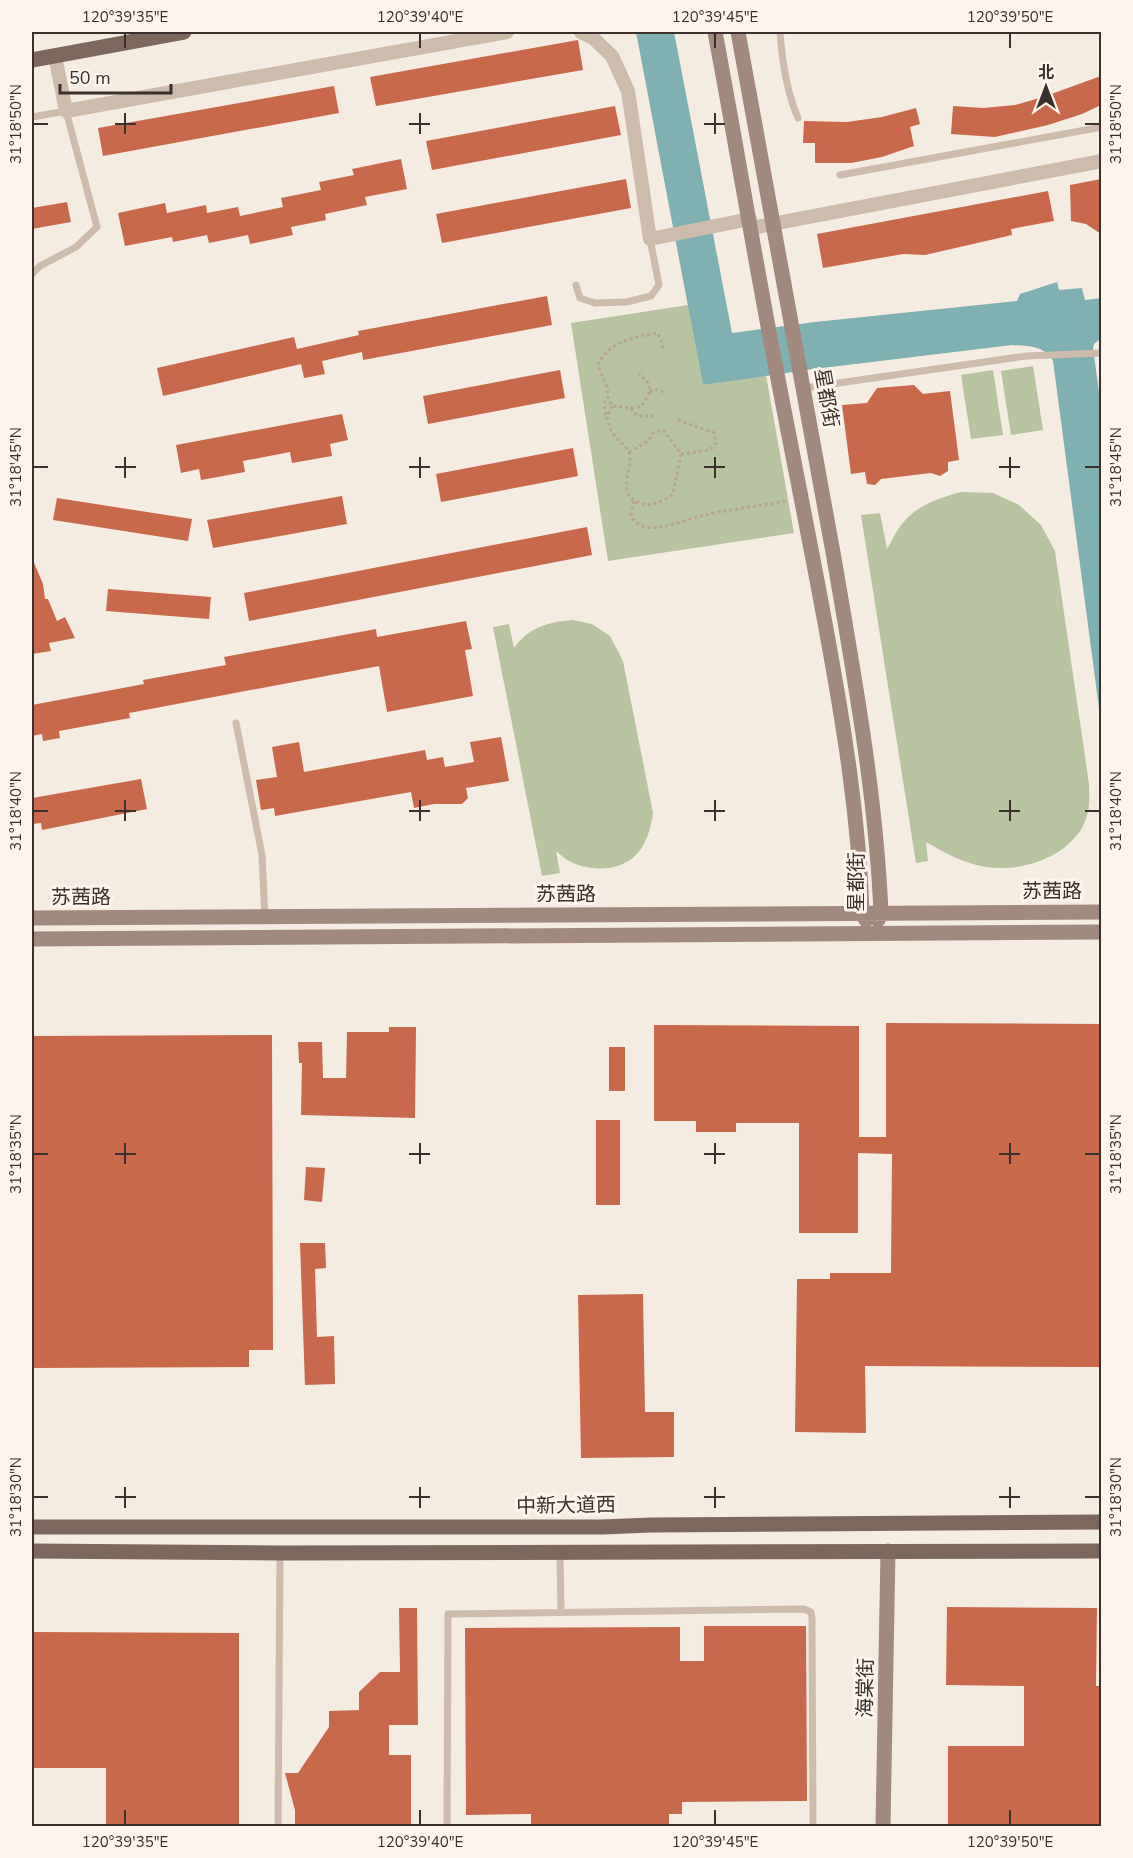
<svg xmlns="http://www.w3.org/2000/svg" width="1133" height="1858" font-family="'Nunito Sans','Noto Sans SC',sans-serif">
  <rect width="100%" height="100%" fill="#f4ebe1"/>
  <path fill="#b8c4a0" d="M688 305 703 385 766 375 794 533 608 561 571 323Z
    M1033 366 1043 430 1011 435 1001 371Z
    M993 370 1003 435 971 439 961 375Z
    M961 492 993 493 1019 505 1041 525 1055 551 1089 784C1089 793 1090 803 1088 812 1079 854 1024 873 986 867 963 863 945 853 926 842L928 861 916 863 861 515 880 513 887 549C892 541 896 531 902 524 917 505 939 498 961 492Z
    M573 620 592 624 610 636 623 661 653 813C651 826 648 838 641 849 626 871 594 873 571 862 566 860 561 855 556 851L560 873 542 876 493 627 509 624 514 648C529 627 548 622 573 620Z"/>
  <path fill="#7fb0b2" d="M636 32H674L732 333 815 322 1017 301 1020 294 1057 282 1059 290 1082 288 1085 300 1101 298V338L1094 344 1093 348 1102 414 1101 723 1053 361C1044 345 1028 346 1012 345L814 369 703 385Z"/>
  <path fill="#c8694b" d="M578 40 583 70 376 106 370 77Z
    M1101 76V105L1082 114 1048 125 995 137 951 134 953 106 983 108 1015 105 1043 97Z
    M334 86 339 113 103 156 98 128Z
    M615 106 621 135 432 170 426 141Z
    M916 108 920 124 910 127 914 146 882 157 851 163H815V143H803L804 121 847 122 882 117Z
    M401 159 407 189 365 197 367 205 325 214 326 220 291 227 293 235 250 244 248 235 209 243 207 235 173 242 172 237 125 246 118 213 165 203 167 213 206 205 207 213 238 207 240 216 283 207 281 198 321 190 319 182 354 175 352 169Z
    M626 179 631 208 442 243 436 214Z
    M1101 179V234L1086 224 1071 221 1070 185Z
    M1048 191 1054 221 1011 229 1012 235 925 255 903 254 823 268 817 234Z
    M67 202 71 222 32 229V208Z
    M547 296 552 325 363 360 362 352 322 361 325 374 304 378 301 364 163 396 157 368 294 337 297 349 359 335 358 331Z
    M560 370 565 398 428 424 423 396Z
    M914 385 923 394 950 391 959 460 948 462V471L940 476 931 473 881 479 875 485 867 484 865 472 851 474 842 405 867 403 877 388Z
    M342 414 348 440 330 444 332 456 292 463 290 452 243 461 245 472 201 480 199 469 181 473 176 445Z
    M573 448 578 476 441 502 436 474Z
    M342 496 347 524 213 548 207 520Z
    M57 498 192 519 188 541 53 520Z
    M587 527 592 555 249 621 244 593Z
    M32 558 43 584 45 599H48L57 621 65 617 75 638 49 643 51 651 32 654Z
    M108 589 211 597 209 619 106 611Z
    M466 621 472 649 465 650 473 696 387 712 379 666 129 713 130 718 59 731 60 738 43 741 42 734 32 736V705L144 684 143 680 226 665 224 657 376 629 377 637Z
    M501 737 509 781 466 788 468 798 462 804H434L414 808 411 792 275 816 274 808 261 810 256 780 277 777 272 747 299 742 304 772 425 750 427 760 443 757 445 767 474 762 470 742Z
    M141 779 147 809 42 830 41 823 32 824V798Z
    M886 1023 1101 1024V1367L865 1366 866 1433 795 1432 797 1279H830V1273H891L892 1154 858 1153V1233H799V1123H736V1132H696V1121H654V1025L859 1026V1137H886Z
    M389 1027H416L415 1118 301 1115 302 1063H299L298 1042H322L323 1078H346L347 1032H389Z
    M272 1035 273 1350H249V1367L32 1368V1036Z
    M609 1047H625V1091H609Z
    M596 1120H620V1205H596Z
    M306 1167 325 1168 322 1202 304 1200Z
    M300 1243H325L326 1268 315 1269 317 1337 334 1336 335 1384 305 1385Z
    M643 1294 645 1412H674V1457L581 1458 578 1295Z
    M947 1607 1097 1608 1096 1686H1101V1827H948V1746H1024V1686L946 1685Z
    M399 1608H417L418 1725H389V1755H411V1827H295V1810L285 1773H298L329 1727V1711L359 1710V1692L380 1672H400Z
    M704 1626H806L807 1801 682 1802V1814H669V1827H531V1814L466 1815 465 1628 680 1627V1661H704Z
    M32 1632 239 1633V1827H106V1768H32Z"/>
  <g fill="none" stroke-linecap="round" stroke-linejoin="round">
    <path stroke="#b9a596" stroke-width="3" stroke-dasharray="3 3" stroke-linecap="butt" d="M650 392 655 389 664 392
      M612 406 607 417C608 421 609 427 611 430 615 439 625 444 629 452 635 466 614 493 639 503 652 508 663 501 673 494L681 454
      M631 408 642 406 650 392 648 383 639 373
      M606 415 604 404 608 397
      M654 416H637L631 408 612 406 608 397 607 387 598 366C605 343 635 336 657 333L661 339 663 349
      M629 452 648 441 654 432 663 430 681 454 710 450 716 443 714 433 678 420
      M634 501 631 517C635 522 640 526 646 527 666 530 685 519 705 515 731 509 760 506 787 501"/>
    <path stroke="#cdbbac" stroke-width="7" d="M780 32C782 61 786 90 798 118
      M32 117 66 111 97 227 76 247 40 266 32 274
      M840 175 1102 127
      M576 285 580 298 595 303 626 302 651 296 659 285 650 239
      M804 388 1026 356 1102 353
      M236 723 262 855 265 918
      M560 1553 561 1612
      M278 1826 280 1553
      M447 1826 448 1614 804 1609 811 1612 812 1618 813 1826"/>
    <path stroke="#cdbbac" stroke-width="14" d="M581 32 593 38 612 56 628 91 650 239 750 219
      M55 56 66 111 507 32
      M751 228 1102 161"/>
    <path stroke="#a18a7d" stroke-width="15" d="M715 32C737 149 756 267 779 384 795 468 812 551 827 634 844 727 859 819 862 913L866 920
      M738 32C769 207 803 382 834 558 854 676 876 793 881 913L878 920
      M32 918 1102 912
      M32 939 1102 932
      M883 1826 888 1551"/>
    <path stroke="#7d675c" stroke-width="15" d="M32 60 184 32
      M32 1527H602L651 1525 1102 1522
      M32 1551 280 1553 1102 1551"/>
  </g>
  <path fill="none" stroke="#3b302b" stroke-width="2" d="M125 33V48M420 33V48M715 33V48M1010 33V48M125 113V134M420 113V134M715 113V134M33 124H48M115 124H136M409 124H430M704 124H725M1085 124H1100M125 457V478M420 457V478M715 457V478M1010 457V478M33 467H48M115 467H136M409 467H430M704 467H725M999 467H1020M1085 467H1100M125 800V821M420 800V821M715 800V821M1010 800V821M33 811H48M115 811H136M409 811H430M704 811H725M999 811H1020M1085 811H1100M125 1143V1164M420 1143V1164M715 1143V1164M1010 1143V1164M33 1154H48M115 1154H136M409 1154H430M704 1154H725M999 1154H1020M1085 1154H1100M125 1487V1508M420 1487V1508M715 1487V1508M1010 1487V1508M33 1497H48M115 1497H136M409 1497H430M704 1497H725M999 1497H1020M1085 1497H1100M125 1810V1825M420 1810V1825M715 1810V1825M1010 1810V1825"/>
  <g text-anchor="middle" stroke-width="6" stroke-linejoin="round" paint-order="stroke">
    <g font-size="20" fill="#3b302b" stroke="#fbf5ee">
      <text transform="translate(827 398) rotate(80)" y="7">星都街</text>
      <text transform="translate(856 882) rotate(-90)" y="7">星都街</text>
      <text x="1052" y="898">苏茜路</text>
      <text x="566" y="901">苏茜路</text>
      <text x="81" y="904">苏茜路</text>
      <text transform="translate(566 1505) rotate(-1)" y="7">中新大道西</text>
      <text transform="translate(865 1688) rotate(-89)" y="7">海棠街</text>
    </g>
  </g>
  <rect width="1133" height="1858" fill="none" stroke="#fbf5ee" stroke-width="66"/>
  <g transform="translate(1046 87)" stroke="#fbf5ee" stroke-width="4.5" paint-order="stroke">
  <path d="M0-4.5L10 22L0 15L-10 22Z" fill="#3b302b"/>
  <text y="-9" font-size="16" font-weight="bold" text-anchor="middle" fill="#3b302b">北</text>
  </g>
  <path d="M60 84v9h111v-9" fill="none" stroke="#3b302b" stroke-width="3"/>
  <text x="69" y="84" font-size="18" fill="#3b302b" stroke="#fbf5ee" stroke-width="4.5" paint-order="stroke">50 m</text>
  <rect x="33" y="33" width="1067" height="1792" fill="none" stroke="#3b302b" stroke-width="2"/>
  <g font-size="15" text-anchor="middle" fill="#3b302b">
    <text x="125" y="22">120°39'35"E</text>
    <text x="420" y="22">120°39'40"E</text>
    <text x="715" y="22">120°39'45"E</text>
    <text x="1010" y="22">120°39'50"E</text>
    <text transform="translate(16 124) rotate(-90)" y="5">31°18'50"N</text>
    <text transform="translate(1116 124) rotate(-90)" y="5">31°18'50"N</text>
    <text transform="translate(16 467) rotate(-90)" y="5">31°18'45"N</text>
    <text transform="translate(1116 467) rotate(-90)" y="5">31°18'45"N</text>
    <text transform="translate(16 811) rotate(-90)" y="5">31°18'40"N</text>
    <text transform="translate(1116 811) rotate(-90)" y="5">31°18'40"N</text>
    <text transform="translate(16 1154) rotate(-90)" y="5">31°18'35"N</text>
    <text transform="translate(1116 1154) rotate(-90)" y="5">31°18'35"N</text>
    <text transform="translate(16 1497) rotate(-90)" y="5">31°18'30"N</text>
    <text transform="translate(1116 1497) rotate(-90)" y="5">31°18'30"N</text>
    <text x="125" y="1847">120°39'35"E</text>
    <text x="420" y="1847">120°39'40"E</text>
    <text x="715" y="1847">120°39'45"E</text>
    <text x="1010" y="1847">120°39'50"E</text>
  </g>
</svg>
